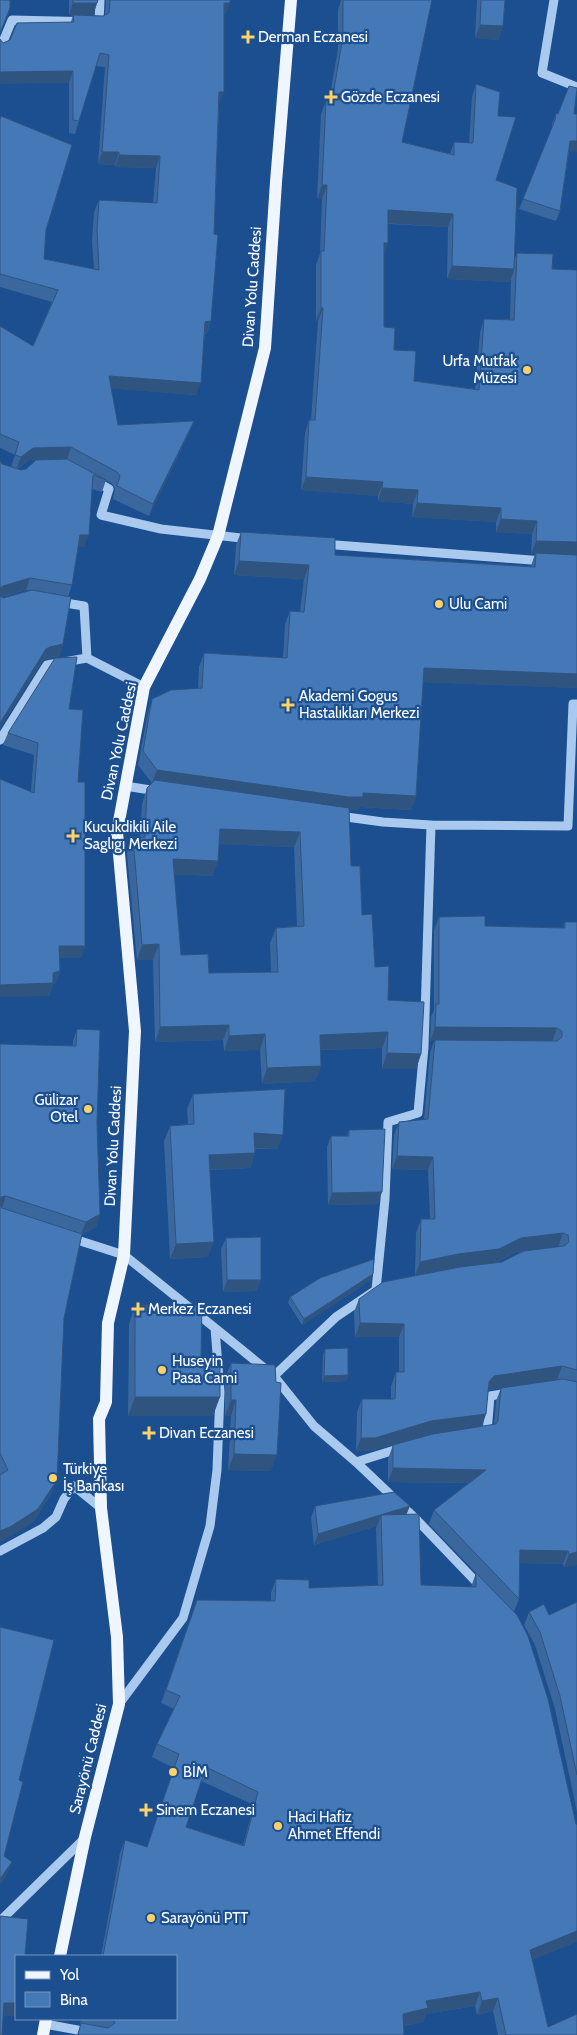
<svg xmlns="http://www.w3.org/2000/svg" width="577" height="2035" font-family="Cabin,sans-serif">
  <rect width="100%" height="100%" fill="#1b4f8f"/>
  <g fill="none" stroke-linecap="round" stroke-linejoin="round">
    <path stroke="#a9c9ee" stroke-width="9" d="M554 0 542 73 577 87
      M0 49 12 20 99 22 100 0
      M95 481 109 489 101 515 161 529 250 539
      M323 544 544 561
      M59 602 84 606 87 658
      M0 740 47 665 87 658 144 687
      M125 786 157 791
      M431 825 568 826 573 704H577
      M71 1238 124 1255 215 1328 220 1392 217 1470 210 1526 183 1618 119 1704
      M215 1328 274 1376 314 1426 356 1462 416 1519 481 1587
      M274 1376 336 1317 376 1290 385 1199 388 1122 418 1113 424 1047 431 825 383 822 339 816
      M482 1433H487L490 1396 508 1393
      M356 1462 401 1448
      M0 1551 43 1528 56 1517 64 1499 74 1486 101 1508
      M0 1921 85 1838
      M45 2024 104 2035"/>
    <path stroke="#f0f6ff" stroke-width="12" d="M60 1956 85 1837 119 1704 117 1637 101 1508 99 1419 106 1402 108 1323 124 1255 135 1031 117 832 144 687 200 579 218 536 265 348 276 182 291 0
      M43 2035 46 2019"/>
  </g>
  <path fill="#3a679d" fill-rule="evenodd" d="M69 0H98L97 3 93 16 69 15Z
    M106 0H230L225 15H224V92L219 104 211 321 207 333 205 334 196 395 111 388 118 425 194 421 189 433 149 516 113 499 115 488 112 484 106 480 102 492 92 489 84 547H78L72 585 68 597 63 644 59 657 46 659 42 662 0 728V461L2 464 11 467 15 455 0 448V326L33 346 52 302 0 287V119L46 230 44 259 94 269 92 242 94 212 99 200 153 203 156 168 115 167V165L98 164 105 67 96 66 75 134 69 133V83L3 43 71 22 73 15 103 16 105 15ZM29 460H49L26 469 21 470 17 469ZM26 590 30 591 3 598 2 597Z
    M341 0H432L402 142 450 154 454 142 469 143 472 97 476 84 498 116 496 180 515 258 517 253 552 269 577 270V688L423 682 416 796 411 810 360 807 358 810H349L351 866 375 967 388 1000 421 1054 416 1069H382V1048L320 1050 321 1066 315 1081 262 1084 260 1050 224 1051 223 1040 155 1042 153 960H137L127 853 133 838H140L142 804 147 788 152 783 138 765 148 713 152 699 198 688 199 667 204 653 283 658 285 624 290 611H300L304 579 234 575 236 545 241 532 335 555 531 566 535 554H531L532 534 496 532V522L412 517 413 504 378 501V496L301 490 305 433 309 420H311L318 321H316V265L320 254 322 199H317L321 114 326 101H329L338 49V10ZM388 224 448 227 447 279 510 282 511 277 510 320 484 319 480 333 475 389 414 381 394 350 384 327V253L388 243ZM219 844 294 847 297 926 276 928 270 943 271 972 209 973 181 955 174 874 212 876 218 861Z
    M477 0H505L503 26 498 40 475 38Z
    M556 113 569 152 560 211 556 221 519 209 552 129V124Z
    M69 709 78 782 85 946 81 958H60V971L56 983 53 984 49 996 31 791 34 755 3 745 8 733Z
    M439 917 485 926 563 928 565 922H577V1565L564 1567 563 1564 520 1563 519 1599 514 1612 532 1960 548 2027 577 2035H498L493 2011 477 2015 475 2006 426 2014 423 2022 404 2026V2035H77L81 2024H80L81 2019H176V1956H101L120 1853 125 1840 147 1847 174 1768 152 1757 157 1744 174 1709 161 1703 197 1600 271 1601V1593L276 1579 309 1588 378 1585 376 1528 377 1526 314 1545 311 1518 315 1506 407 1514 421 1585 471 1587 476 1573 429 1524 434 1510 469 1483 388 1482V1459L393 1445 432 1434 426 1435 370 1451H356L357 1412 362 1399H391V1386L396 1372H399V1337H355L354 1312 359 1299 415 1276 416 1233 421 1219H430L428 1170 392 1169 394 1135 399 1122 424 1120 430 1053 434 1041H430L431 1017 434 1010V930ZM523 1251 502 1262 495 1263 516 1252ZM501 1388 496 1401 494 1425 482 1427 486 1414 488 1391 489 1390ZM201 1781 254 1805 243 1845 186 1827Z
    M77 1029 97 1123 100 1214 96 1227 82 1234 64 1318 52 1492 34 1521 6 1539 0 1474V1044L73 1046V1041Z
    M193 1094 278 1149H255V1153L250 1168 210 1170 208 1257 170 1259 164 1141 170 1126 188 1124 187 1109Z
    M349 1130 378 1204 328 1205 327 1147 331 1136H347Z
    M226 1238 257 1291 223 1292 221 1249Z
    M371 1280 302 1325 288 1303 290 1297Z
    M135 1305 201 1358 213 1416H128L129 1324Z
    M325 1349 348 1375 346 1381 322 1382 323 1355Z
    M231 1363 276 1382 271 1471 228 1470 231 1416H225V1378Z
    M577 1602V1812L555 1709 535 1645 524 1625 529 1612 549 1615Z"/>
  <path fill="#305480" d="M73 3H97L93 16 69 15Z
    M224 3H230L225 15 220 16Z
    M480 25 503 26 498 40 475 38Z
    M73 71 69 83 0 84V72Z
    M219 92H224L219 104H215Z
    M570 141H577V152L566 151Z
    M102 152H119L115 165 98 164Z
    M119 155 160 156 156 168 115 167Z
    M322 185H327L322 199H317Z
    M388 210 453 214 448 227 383 223Z
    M384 243H388L383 257Z
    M452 266 514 269 510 282 447 279Z
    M321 308H323L318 321H316Z
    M211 321 207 333 201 334 205 322Z
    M109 376 201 383 196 395 104 388Z
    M194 421 189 433 149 516 153 504Z
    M71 447 67 459 29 460 16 469 21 457 33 448Z
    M306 477 383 482 378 496 301 490Z
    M382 488 418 490 413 504 378 501Z
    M417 503 501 508 496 522 412 517Z
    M501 519 537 521 532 534 496 532Z
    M80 535H89L84 547H76Z
    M536 541 577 542V556L531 554Z
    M239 561 309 565 304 579 234 575Z
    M30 578 26 590 0 597V588L3 586Z
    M63 644 59 657 46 659 42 662 0 728V723L46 649 50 647Z
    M424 668 577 674V688L419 682Z
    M157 770 363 793 416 796 411 810 360 807 358 810H343L152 783Z
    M220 829 300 832 294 847 214 844Z
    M173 859 218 861 212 876 167 874Z
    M159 944 153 960H137L142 945Z
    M59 946H85L81 958H55Z
    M60 971 56 983 53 984 49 996 0 997V985Z
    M229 1025 223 1040 155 1042 160 1027Z
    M435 1027 557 1028 552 1042 430 1041Z
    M388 1032 382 1048 314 1050 320 1035Z
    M265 1034 260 1050 224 1051 229 1036Z
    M387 1053 421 1054 416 1069H382Z
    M321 1066 315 1081 262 1084 267 1068Z
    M254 1133 283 1135 278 1149 249 1148Z
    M255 1153 250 1168 204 1170 209 1155Z
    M397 1156 433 1157 428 1170 392 1169Z
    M382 1192 378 1204 328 1205 332 1193Z
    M6 1196 2 1208H0V1198L1 1197Z
    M100 1214 96 1227 81 1234 86 1222Z
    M563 1233 558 1247 516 1252 494 1263 415 1276 420 1262 521 1238Z
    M214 1242 208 1257 170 1259 176 1244Z
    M373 1274 371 1280 302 1325 304 1319Z
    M227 1280H261L257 1291 223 1292Z
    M360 1323 404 1324 399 1337H355Z
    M562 1366 557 1380 489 1390 484 1395 489 1382 494 1376Z
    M348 1375 346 1381 322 1382 324 1376Z
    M135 1397H220L213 1416H128Z
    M231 1400H236L231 1416H225Z
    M486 1414 481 1427 426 1435 370 1451H356L361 1438 431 1421Z
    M234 1454 277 1455 271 1471 228 1470Z
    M393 1468 486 1470 481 1483 388 1482Z
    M57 1480 52 1492 34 1521 6 1539 0 1542V1531Z
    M410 1506 405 1518 381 1515Z
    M381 1515 377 1526 314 1545 318 1534Z
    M520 1550 568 1551 563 1564 515 1563Z
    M577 1552V1565L564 1567 569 1554Z
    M12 1862 7 1875 0 1885V1879Z
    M577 1931V1942L525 1963 530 1950Z
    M480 1992 475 2006 426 2014 423 2022 399 2027 403 2014 426 2001Z
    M498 1998 493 2011 477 2015 482 2001Z
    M4 2003H16V2016H0Z"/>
  <path fill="#4478b7" stroke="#305480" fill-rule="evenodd" d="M0 0H10V8L0 33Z
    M73 0H98L97 3H73Z
    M110 0H230V3H224V92H219L214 234 218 235 211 321 205 322 201 383 109 376 118 425 194 421 153 504 117 486 120 476 117 472 71 447 33 448 21 457 15 455 19 442 0 434V326L33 346 58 290 0 274V275V119L1 116 72 145 46 230 44 259 99 270 97 230 99 200 157 203 160 156 119 155V152H102L109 55 100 53 79 121 73 120V71L0 72V39L3 43 10 40 17 23 74 22 73 15 103 16 109 13Z
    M343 0H432L402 142 454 155V142L473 143 476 84 500 92 498 116 516 117 496 180 517 188 514 269 452 266 453 214 388 210V243H384V327L395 328 394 350 416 351 414 381 479 390 484 319 514 320 517 253 553 254 552 269 577 270V542L536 541 537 521 501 519V508L417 503 418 490 382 488 383 482 306 477 309 420H315L323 308H321V251H324L327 185H322L326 101H332L343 36Z
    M481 0H505L503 26 480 25Z
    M569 86 577 88 574 114H577V141H570L560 211 523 199 555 120 556 113 558 114Z
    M67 459 106 480 93 475 89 535H80L72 585 30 578 3 586 0 588V461L2 464 21 470 26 469 36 460Z
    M241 532 335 538V555L535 567 536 553 577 555V674L424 668 416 796 363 793V797H348L157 770 143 751 152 699 171 690 202 688 204 653 287 658 290 611 304 612 309 565 239 561Z
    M32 590 71 597 63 644 50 647 46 649 0 723V596L3 598Z
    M77 657 69 709 83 710 78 782H85V946H59L60 971 53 973V983L0 985V779L34 793 38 743 8 733 55 658Z
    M155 780 349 808 351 866H360L362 915 372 914 375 967 389 966 388 1000 424 1002 421 1054 387 1053 388 1032 320 1035 321 1066 267 1068 265 1034 229 1036V1025L160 1027 159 944 142 945 133 838 145 837 147 788ZM220 829 300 832 304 926 276 928 278 972 209 973 208 954 181 955 173 859 218 861Z
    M485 916V926L565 928V922H577V1370L562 1366 494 1376 489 1382 486 1414 431 1421 375 1438H361L362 1399H395L396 1372H404V1324L360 1323 359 1299 383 1282 460 1267 502 1262 524 1251 564 1246 569 1242 568 1235 563 1233 521 1238 499 1249 458 1254 420 1262 421 1219H435L433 1157 397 1156 399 1122 428 1119 435 1040 557 1041 562 1037V1031L557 1028 435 1027 436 1004H439V917Z
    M77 1029 100 1030 97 1123 100 1214 86 1222 6 1196 1 1197 0 1198V1044L76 1046Z
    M285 1089 283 1135 254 1133 255 1153 209 1155 214 1242 176 1244 170 1126 194 1124 193 1094Z
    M385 1129 382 1192 332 1193 331 1136H349V1130Z
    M0 1206 2 1208 82 1234 64 1318 57 1480 38 1509 10 1527 0 1531V1475L8 1470 0 1453Z
    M261 1237V1280H227L226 1238Z
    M374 1259 373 1274 304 1319 290 1297 320 1278Z
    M135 1305H202L201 1358 220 1359V1397H135Z
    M348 1348V1375L324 1376 325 1349Z
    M231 1363 275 1365 276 1382 281 1383 277 1455 234 1454 236 1400H231Z
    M563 1379 577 1382V1552L569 1554 568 1551 520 1550 519 1599 434 1510 486 1470 393 1468V1445L433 1434 496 1424 498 1420 501 1388Z
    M394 1492 410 1506 318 1534 315 1506Z
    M419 1514 421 1585 476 1587V1573L517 1615 528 1636 548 1699 576 1824 577 1825V1931L530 1950 548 2027 577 2014V2035H506L498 1998 482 2001 480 1992 426 2001 428 2008 403 2014 404 2035H78L81 2023 108 2028 115 2023 113 2019H176V1956H103L125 1840 147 1847 179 1754 157 1744 180 1696 166 1690 197 1600 275 1601 276 1579 309 1580V1588L383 1585 381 1515ZM206 1767 258 1792 244 1846 186 1827Z
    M577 1602V1775L560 1696 540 1632 529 1612 544 1604 549 1615Z
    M0 1627 54 1640 19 1780 23 1782 4 1856 12 1862 0 1879Z
    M0 1916 28 1919 25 1956H16V2003H4L2 2035H0Z"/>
  <g fill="#ffd166" stroke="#1b4f8f" stroke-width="2">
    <path d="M245.5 29.5h5v5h5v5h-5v5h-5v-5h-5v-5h5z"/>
    <path d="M328.5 89.5h5v5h5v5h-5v5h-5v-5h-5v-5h5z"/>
    <circle cx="527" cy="370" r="5"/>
    <circle cx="439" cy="604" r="5"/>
    <path d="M285.5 697.5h5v5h5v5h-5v5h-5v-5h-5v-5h5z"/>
    <path d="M70.5 828.5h5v5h5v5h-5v5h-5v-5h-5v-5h5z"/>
    <circle cx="88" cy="1109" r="5"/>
    <path d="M135.5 1301.5h5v5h5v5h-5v5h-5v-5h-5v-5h5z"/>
    <circle cx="162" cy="1370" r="5"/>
    <path d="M146.5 1425.5h5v5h5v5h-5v5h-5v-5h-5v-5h5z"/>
    <circle cx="53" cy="1478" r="5"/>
    <circle cx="173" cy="1772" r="5"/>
    <path d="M143.5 1802.5h5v5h5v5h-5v5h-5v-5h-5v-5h5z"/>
    <circle cx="278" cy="1826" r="5"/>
    <circle cx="151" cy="1918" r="5"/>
  </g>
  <g text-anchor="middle" stroke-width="4.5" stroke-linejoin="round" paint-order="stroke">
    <g font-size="15" fill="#fff" stroke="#1b4f8f" text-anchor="start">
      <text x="258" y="42">Derman Eczanesi</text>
      <text x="341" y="102">Gözde Eczanesi</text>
      <text x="517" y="366" text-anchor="end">Urfa Mutfak<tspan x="517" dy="17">Müzesi</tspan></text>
      <text x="449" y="609">Ulu Cami</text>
      <text x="299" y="701">Akademi Gogus<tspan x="299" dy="17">Hastalıkları Merkezi</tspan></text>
      <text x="84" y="832">Kucukdikili Aile<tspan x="84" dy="17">Saglıgı Merkezi</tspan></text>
      <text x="78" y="1105" text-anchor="end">Gülizar<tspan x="78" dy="17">Otel</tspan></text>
      <text x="148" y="1314">Merkez Eczanesi</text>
      <text x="172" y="1366">Huseyin<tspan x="172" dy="17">Pasa Cami</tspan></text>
      <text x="159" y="1438">Divan Eczanesi</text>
      <text x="63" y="1474">Türkiye<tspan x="63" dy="17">İş Bankası</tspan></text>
      <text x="183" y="1777">BİM</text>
      <text x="156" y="1815">Sinem Eczanesi</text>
      <text x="288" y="1822">Haci Hafiz<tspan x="288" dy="17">Ahmet Effendi</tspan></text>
      <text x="161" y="1923">Sarayönü PTT</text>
    </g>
    <g font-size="15" fill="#fff" stroke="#1b4f8f">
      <text transform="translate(252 287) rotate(-86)" y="5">Divan Yolu Caddesi</text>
      <text transform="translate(119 741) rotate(-78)" y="5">Divan Yolu Caddesi</text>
      <text transform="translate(113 1146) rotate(-87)" y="5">Divan Yolu Caddesi</text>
      <text transform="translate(88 1759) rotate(-76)" y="5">Sarayönü Caddesi</text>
    </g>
  </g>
  <rect x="15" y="1955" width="162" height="65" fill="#1b4f8f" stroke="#7695bc"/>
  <rect x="25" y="1971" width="25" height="8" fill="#f0f6ff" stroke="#7695bc"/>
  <text x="60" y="1980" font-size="15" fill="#ffffff">Yol</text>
  <rect x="25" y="1992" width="25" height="15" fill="#4478b7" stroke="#7695bc"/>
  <text x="60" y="2005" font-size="15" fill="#ffffff">Bina</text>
</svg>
